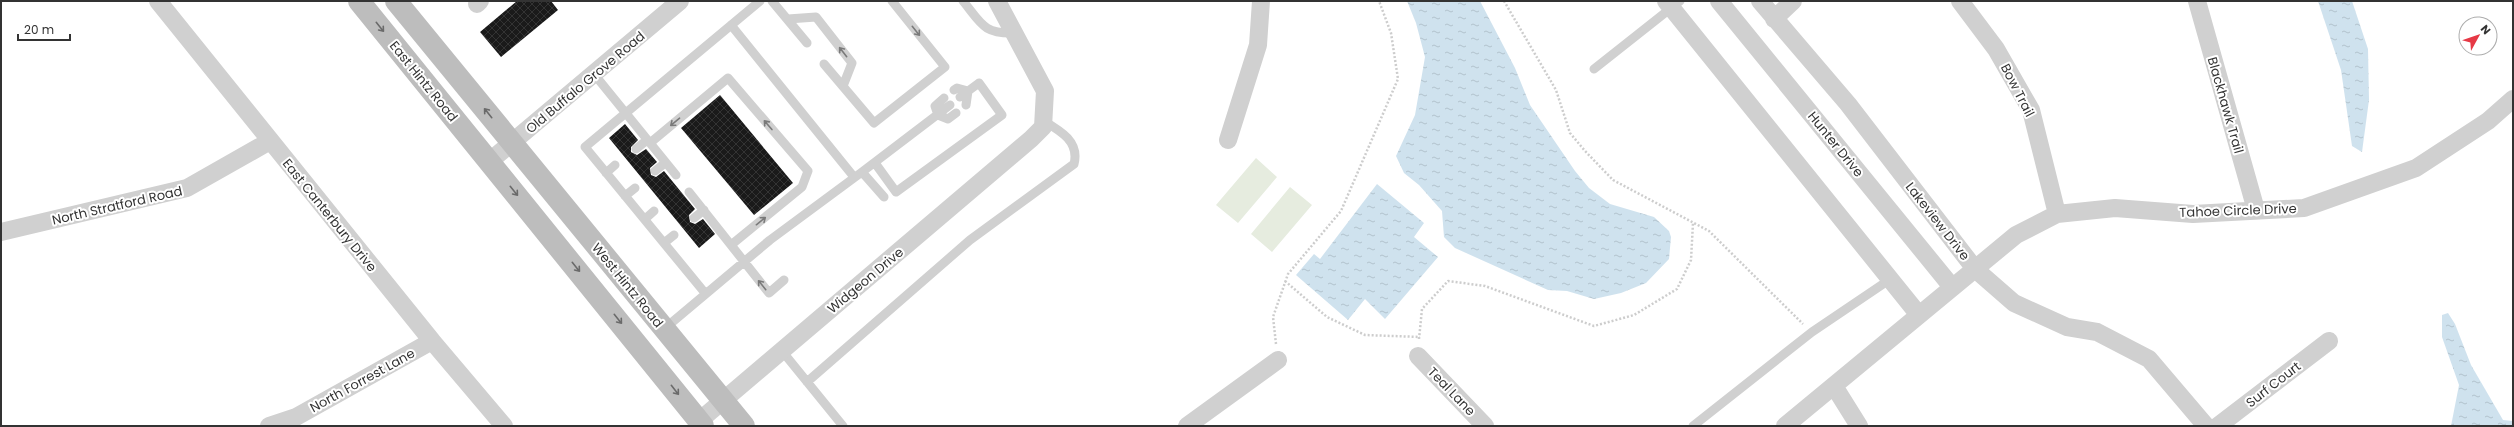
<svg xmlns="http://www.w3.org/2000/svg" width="2514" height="427" font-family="Poppins,sans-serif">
  <defs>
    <pattern id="water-ripples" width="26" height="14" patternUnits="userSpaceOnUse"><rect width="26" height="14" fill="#cfe2ee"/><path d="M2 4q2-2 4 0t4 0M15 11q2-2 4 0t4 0" fill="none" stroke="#b2c2cd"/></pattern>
    <pattern id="building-cross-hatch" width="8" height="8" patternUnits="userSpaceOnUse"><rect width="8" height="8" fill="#1a1a1a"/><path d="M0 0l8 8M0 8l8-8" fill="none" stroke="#333"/></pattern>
  </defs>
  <rect width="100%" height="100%" fill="#fff"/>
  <path fill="#e6ecdf" d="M1256 158 1277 177 1238 223 1216 205Z
    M1290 187 1312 205 1272 252 1251 234Z"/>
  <path fill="url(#water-ripples)" d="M1407 1H1480L1515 68 1530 105 1575 171 1589 188 1610 204 1654 217 1669 231 1671 237 1669 259 1646 283 1621 293 1594 299 1567 291 1548 290 1455 248 1444 237 1442 211 1419 185 1404 173 1396 156 1415 115 1425 57 1416 23Z
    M2318 1H2352L2368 49 2369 100 2362 152 2352 146 2341 70Z
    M1377 184 1424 223 1414 237 1438 257 1385 319 1365 299 1348 320 1296 275 1314 254 1320 259Z
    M2448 313 2455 324 2471 365 2503 420 2513 421V426H2451L2459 385 2442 337V315Z"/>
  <path fill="url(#building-cross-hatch)" d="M517 1H551L558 10 501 57 480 32Z
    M720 95 793 183 754 215 681 128Z
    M625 124 638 140 631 147V152L637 155 646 149 657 162 650 168 651 175 656 177 664 171 695 209 689 215 690 222 695 224 703 219 715 234 699 248 609 138Z"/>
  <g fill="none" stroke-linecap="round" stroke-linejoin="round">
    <path stroke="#cdcdcd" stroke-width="2.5" stroke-dasharray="2 2" stroke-linecap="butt" d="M1504 1 1556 90 1570 133 1585 151 1613 180 1709 231 1803 324
      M1285 281 1327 317 1365 335 1420 337
      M1419 339 1422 309 1448 281 1485 286 1594 326 1634 315 1677 289 1691 260 1693 223
      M1276 344 1273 317 1288 274 1341 211 1398 79 1391 33 1379 1"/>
    <path stroke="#d0d0d0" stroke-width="9" d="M772 1 807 43
      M963 1C981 23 983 34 1014 33
      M788 19 816 17 852 63 843 86
      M731 25 854 177
      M824 64 874 123 945 67 892 1
      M1594 69 1680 1
      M594 74 676 175
      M954 90 957 88 968 91 966 105
      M944 98 935 106 938 115 948 119 956 113
      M650 143 728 78 808 171 802 187 731 245
      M636 149 647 140
      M875 163 896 192 1002 115 979 83 960 97
      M655 171 665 163
      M606 173 615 165
      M689 192 769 293 784 280
      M625 196 635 188
      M884 197 862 172 950 105
      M694 218 704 210
      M645 219 654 211
      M664 243 674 235
      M705 293 585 147 760 1
      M664 329 770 240 862 172
      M782 351 843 426
      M807 382 970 240 1074 164C1080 141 1059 130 1042 120
      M1693 426 1812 332 1889 280"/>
    <path stroke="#d0d0d0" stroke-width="18" d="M158 1 432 341 504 426
      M1666 1 1919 315
      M1719 1 1952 287
      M1760 1 1848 104 1975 269 2014 303 2067 327 2097 332 2149 359 2206 426
      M1960 1 1996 49 2031 110 2057 214
      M2197 1 2256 210
      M477 4 480 1
      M1774 19 1793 1
      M1228 140 1258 45 1261 1
      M490 161 680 1
      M1 232 187 188 270 141
      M1418 356 1485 426
      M1834 386 1859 426
      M699 421 1031 139 1043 127 1045 91 997 1
      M269 426 296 417 432 341
      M1187 426 1278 360
      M1785 426 2016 235 2057 214 2115 208 2193 214 2304 208 2416 168 2488 121 2513 99
      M2218 426 2329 341"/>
    <path stroke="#bdbdbd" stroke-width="22" d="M359 1 703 426
      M396 1 744 426"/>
  </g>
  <defs><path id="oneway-shaft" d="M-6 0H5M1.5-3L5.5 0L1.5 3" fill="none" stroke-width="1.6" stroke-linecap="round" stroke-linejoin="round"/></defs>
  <g stroke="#6a6a6a">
    <use href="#oneway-shaft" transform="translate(380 27) rotate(51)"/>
    <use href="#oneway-shaft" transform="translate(488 113) rotate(-129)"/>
    <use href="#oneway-shaft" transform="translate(514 191) rotate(51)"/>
    <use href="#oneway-shaft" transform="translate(576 267) rotate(51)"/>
    <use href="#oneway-shaft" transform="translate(618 319) rotate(51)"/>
    <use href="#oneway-shaft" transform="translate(675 390) rotate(52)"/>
  </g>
  <g stroke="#7a7a7a">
    <use href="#oneway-shaft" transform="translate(916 31) rotate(51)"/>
    <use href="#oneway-shaft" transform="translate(843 52) rotate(-128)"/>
    <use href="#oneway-shaft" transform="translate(675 122) rotate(140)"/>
    <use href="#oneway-shaft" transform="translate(768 125) rotate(-131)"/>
    <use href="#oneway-shaft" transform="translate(761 221) rotate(-39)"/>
    <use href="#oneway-shaft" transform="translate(762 285) rotate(-129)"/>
  </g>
  <g text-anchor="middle" stroke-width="4" stroke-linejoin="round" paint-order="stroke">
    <g font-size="13" fill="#333" stroke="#fff">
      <text transform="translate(424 81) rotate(51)" y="5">East Hintz Road</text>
      <text transform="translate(585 82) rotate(-40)" y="5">Old Buffalo Grove Road</text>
      <text transform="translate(2018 90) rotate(63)" y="5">Bow Trail</text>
      <text transform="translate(2226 105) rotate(74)" y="5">Blackhawk Trail</text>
      <text transform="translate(1836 144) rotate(51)" y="5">Hunter Drive</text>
      <text transform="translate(117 205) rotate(-13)" y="5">North Stratford Road</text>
      <text transform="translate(2238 210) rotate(-2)" y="5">Tahoe Circle Drive</text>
      <text transform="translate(330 215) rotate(51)" y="5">East Canterbury Drive</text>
      <text transform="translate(1938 221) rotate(52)" y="5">Lakeview Drive</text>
      <text transform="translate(865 280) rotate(-40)" y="5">Widgeon Drive</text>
      <text transform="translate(628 285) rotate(51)" y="5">West Hintz Road</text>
      <text transform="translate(362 380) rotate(-29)" y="5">North Forrest Lane</text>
      <text transform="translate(2273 384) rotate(-38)" y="5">Surf Court</text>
      <text transform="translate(1452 391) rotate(46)" y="5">Teal Lane</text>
    </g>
  </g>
  <rect width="2514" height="427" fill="none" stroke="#333333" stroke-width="4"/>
  <g transform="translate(2478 36) rotate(50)"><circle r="19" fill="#ffffff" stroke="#adadad"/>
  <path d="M0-3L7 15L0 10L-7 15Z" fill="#e63946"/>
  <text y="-6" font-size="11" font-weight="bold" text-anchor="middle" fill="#333333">N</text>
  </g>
  <path d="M18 34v6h52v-6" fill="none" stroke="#333333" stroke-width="2"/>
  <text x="24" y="34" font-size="12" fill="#333333" stroke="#ffffff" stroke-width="3" paint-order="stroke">20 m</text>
</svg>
